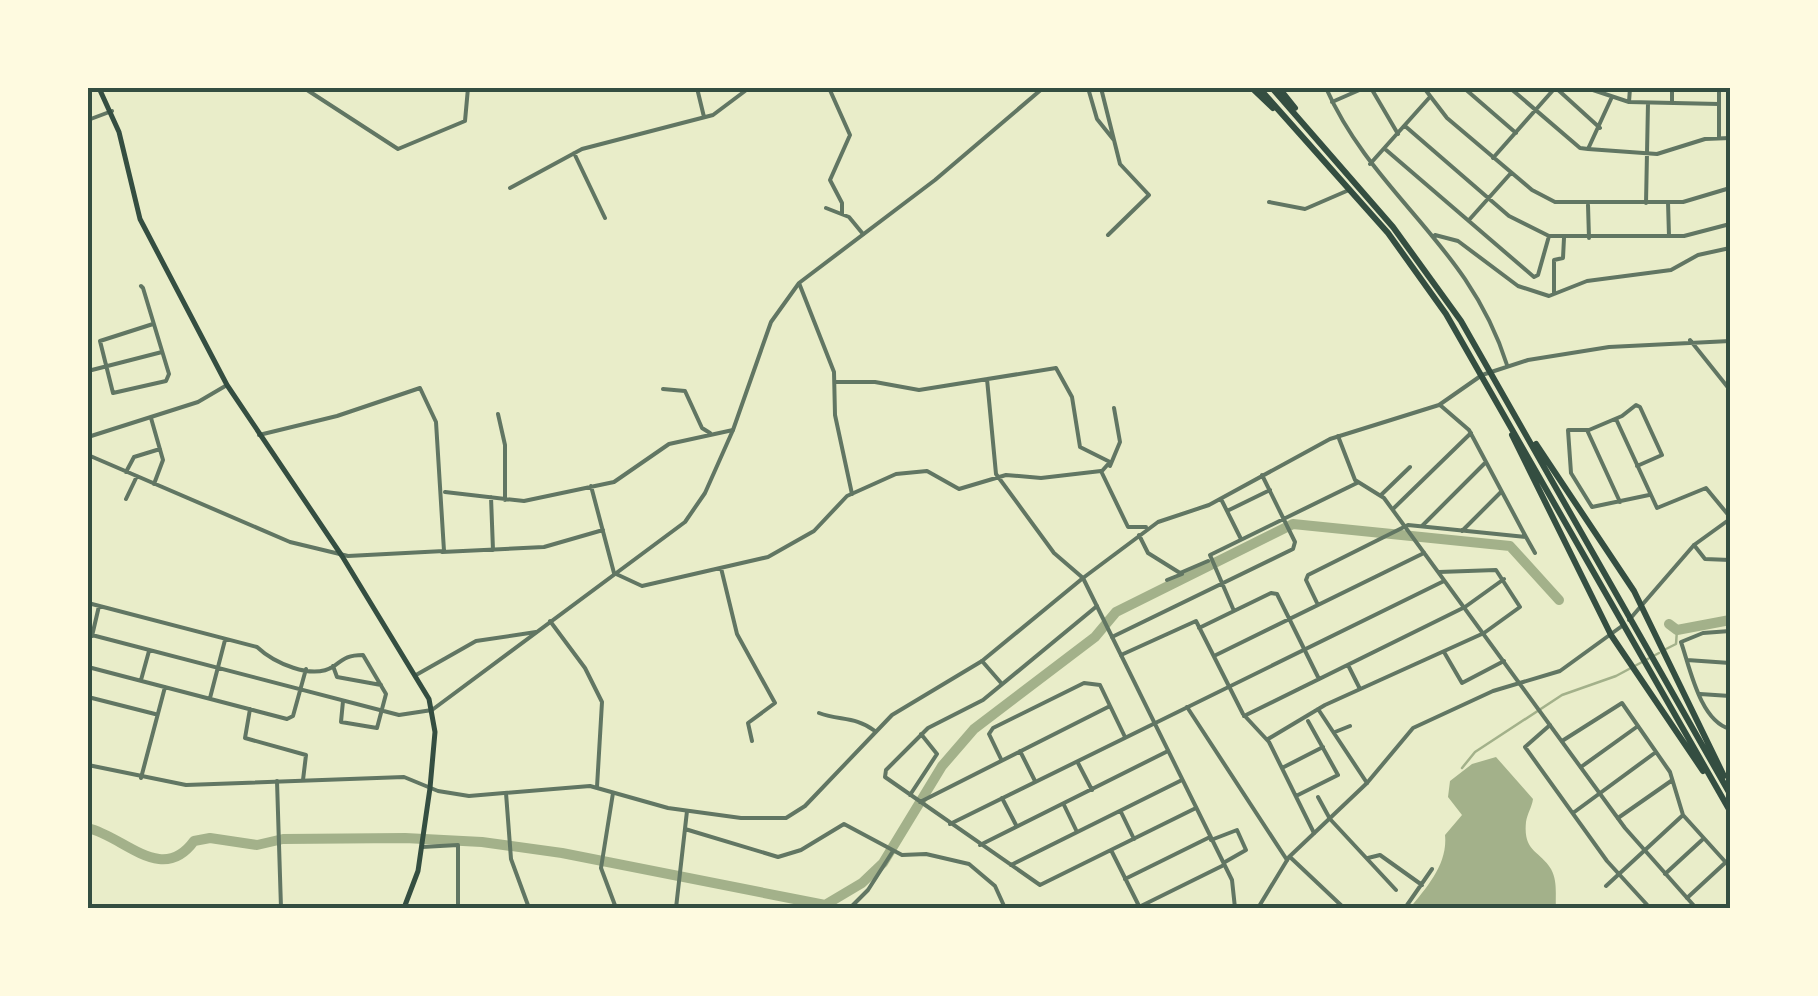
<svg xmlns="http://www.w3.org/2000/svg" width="1818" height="996" font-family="Georgia,serif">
  <rect width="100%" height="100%" fill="#e9edc9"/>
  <path fill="#a3b18a" d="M1496 757 1533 799C1532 807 1527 814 1526 822 1523 852 1539 850 1551 869 1558 882 1555 895 1556 908H1410C1427 887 1448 864 1445 835L1462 815 1448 797 1450 781 1472 764Z"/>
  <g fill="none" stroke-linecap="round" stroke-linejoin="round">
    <path stroke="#a3b18a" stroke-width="2.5" d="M1666 649 1676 644 1677 630
      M1462 768 1475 752 1562 695 1616 676 1659 653"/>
    <path stroke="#a3b18a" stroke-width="10" d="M1669 624 1677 630 1730 620
      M88 828C125 837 162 885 194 841L210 838 257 845 283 839 405 838 482 842 562 853 825 905 862 883 883 863 942 766 974 729 1095 637 1116 612 1293 524 1510 546 1559 600"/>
    <path stroke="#617663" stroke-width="4" d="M304 88 398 149 465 121 468 88
      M697 88 704 117
      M829 88 850 135 830 180 842 203V214
      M1088 88 1097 119 1113 139
      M1101 88 1120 164 1149 195 1108 235
      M1326 88C1374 196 1469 244 1507 365
      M1371 88 1398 134
      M1424 88 1447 118 1532 190 1555 202H1683L1730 188
      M1464 88 1516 133
      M1510 88 1580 148 1588 149
      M1556 88 1600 128
      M1587 88 1629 102 1719 104
      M1719 88V138
      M1611 99 1588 149 1657 154 1705 139 1730 138
      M1332 102 1364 88
      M1629 102 1630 88
      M1672 103V88
      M1405 126 1509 216 1549 236H1684L1730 224
      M1385 149 1534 277 1538 275 1549 236
      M574 153 605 218
      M1493 158 1555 88
      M1370 164 1429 98
      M510 188 582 149 713 115 749 88
      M1269 202 1305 209 1349 190
      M1668 202 1669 236
      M1646 203 1648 103
      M1588 205 1589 238
      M826 208 849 217 863 234
      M1469 220 1511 173
      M1435 235 1458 241 1518 286 1549 296 1587 281 1671 270 1698 255 1730 248
      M141 286 143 288 169 374 166 381 113 393 100 341 153 324
      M1554 294V260L1563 258 1564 238
      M1690 340 1730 390
      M88 371 162 352
      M987 379 996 474 1054 553 1083 578 1158 522 1209 505 1330 439 1439 405 1482 375 1528 360 1609 347 1730 341
      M836 382H875L919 390 1056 368 1072 397 1080 447 1110 462 1102 471
      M663 389 685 391 702 428 710 433
      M498 414 505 445V500
      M151 418 163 460 154 484
      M1616 419 1657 508 1706 488 1730 517
      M1587 430 1620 502
      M88 455 290 542 348 556 444 551 436 422 420 388 337 416 259 435
      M1110 466 1120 442 1114 408
      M1637 466 1662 455 1640 407 1636 405 1622 416 1589 430H1568L1571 473 1592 507 1649 495
      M126 472 134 457 160 449
      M591 486 614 573 642 586 768 557 814 531 847 496 896 474 927 471 959 489 1006 475 1041 478 1101 471 1128 527H1146
      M445 492 524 501 614 482 669 444 733 430
      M1381 495 1410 467
      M491 497 493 550
      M126 499 137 476
      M1221 499 1241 539
      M1393 509 1471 433
      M1227 511 1270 490
      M1422 526 1486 462
      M1462 531 1501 492
      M1139 535 1148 553 1180 573 1208 561
      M1526 537 1535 553
      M1694 545 1705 559 1730 560
      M442 552 544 547 603 530
      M721 568 737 634 775 703 748 723 752 741
      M1167 580 1182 574
      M88 603 257 647C273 662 312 681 334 666 345 658 349 655 363 655L386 694 377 728 341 722 343 701
      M1318 605 1306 580 1308 575 1408 525 1526 537 1469 430 1440 405
      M1097 606 983 700 928 728 886 770 885 777 1040 885 1196 808
      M1234 611 1210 555 1357 483
      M550 621 585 668 602 702 597 787
      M1199 628 1271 593 1277 594 1319 679
      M1730 631 1703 633 1681 642C1690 668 1700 721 1730 729
      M88 634 399 715 432 710
      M92 636 99 606
      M1112 637 1293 549 1295 542 1262 475
      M1444 652 1462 683 1504 661
      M1121 655 1196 621 1243 714 1269 742 1314 833
      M1214 656 1424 553
      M1687 660 1730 663
      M982 661 1002 684
      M1348 665 1359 687
      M333 666 337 677 381 685
      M88 667 287 719 293 716 306 669
      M416 675 476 641 536 632
      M141 680 149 651
      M1700 694 1730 696
      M88 697 155 714
      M210 698 225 640
      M1187 707 1287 860
      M250 709 245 738 306 755 303 780
      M1318 709 1367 783
      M819 713C840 721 855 716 875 731
      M1244 716 1465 607 1504 579
      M1550 725 1525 747 1607 861 1650 908
      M1335 732 1350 726
      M1268 739 1325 705 1484 633 1520 607 1496 570 1439 572
      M1562 741 1622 703 1670 772 1683 815 1730 867
      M1020 751 1035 781
      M1001 759 989 734 993 728 1084 683 1100 685 1125 737
      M1078 763 1092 790
      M1581 767 1638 726
      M1282 768 1323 747
      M141 778 165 687
      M277 781 281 908
      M506 793 511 859 529 908
      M613 793 601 868 616 908
      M910 795 937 754 921 734
      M1296 796 1338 775 1308 721
      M1318 797 1330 819 1396 890
      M1002 798 1016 825
      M920 802 1110 706
      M1064 805 1077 832
      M1121 812 1134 839
      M1573 813 1656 752
      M1618 818 1671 781
      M685 829 778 857 801 850 844 824 902 855 926 854 969 864 995 886 1005 908
      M1211 840 1237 830 1246 850 1225 862
      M980 845 1168 751
      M422 847 458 845V908
      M1111 850 1140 908
      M1290 857 1344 908
      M1368 858 1380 855 1422 885
      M1011 865 1182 780
      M1665 874 1702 840
      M1125 879 1210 837
      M1606 886 1683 815
      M1687 898 1726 862
      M1139 907 1224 865
      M676 908 687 811
      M850 908 868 890 893 851
      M1405 908 1432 869
      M1727 908 1730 905"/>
    <path stroke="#617663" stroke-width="4" d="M88 120 112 111
      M799 283 834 372 835 415 852 494
      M1338 436 1355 480 1384 498 1625 828 1696 908
      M88 437 198 402 227 385
      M1629 620 1694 545 1730 519
      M432 710 685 522 705 493 733 430 771 322 799 283 935 180 1043 88
      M88 765 186 785 404 777 438 791 469 796 590 786 668 808 741 818H786L805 806 892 715 982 661 1083 578 1232 880 1235 908
      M950 824 1444 581
      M1258 908 1289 857 1367 783 1413 728 1493 691 1560 671 1622 626"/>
    <path stroke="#344e41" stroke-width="5" d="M99 88 119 132 140 219 227 385 342 556 429 699 435 732 430 788 418 871 404 908"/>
    <path stroke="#344e41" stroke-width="6" d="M1252 88 1273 108
      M1259 88 1388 233 1446 314 1730 811
      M1272 88 1393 227 1461 321 1730 794
      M1279 88 1295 108
      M1512 435 1611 635 1703 771
      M1536 444 1634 591 1724 776"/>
  </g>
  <rect width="1818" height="996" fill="none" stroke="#fefae0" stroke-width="180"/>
  <rect x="90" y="90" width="1638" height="816" fill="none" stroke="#344e41" stroke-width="4"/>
</svg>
